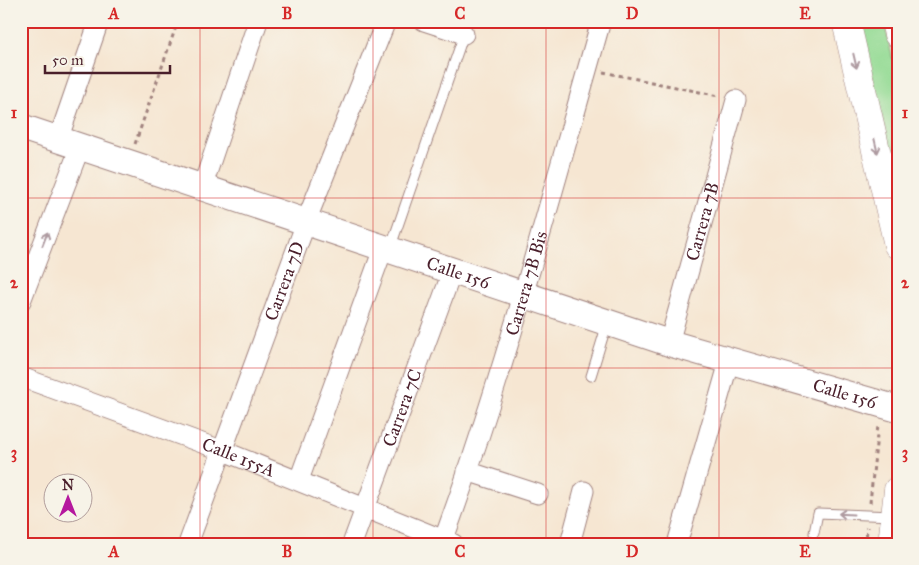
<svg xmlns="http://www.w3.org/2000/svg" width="919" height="565" font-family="'IM FELL Great Primer',serif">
  <rect width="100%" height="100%" fill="#f7f3e8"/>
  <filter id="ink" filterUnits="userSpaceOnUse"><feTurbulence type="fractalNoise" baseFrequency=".02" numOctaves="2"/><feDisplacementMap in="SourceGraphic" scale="10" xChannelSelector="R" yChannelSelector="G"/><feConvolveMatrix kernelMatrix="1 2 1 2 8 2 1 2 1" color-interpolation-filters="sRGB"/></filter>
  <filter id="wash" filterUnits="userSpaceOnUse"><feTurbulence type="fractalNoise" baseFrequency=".0096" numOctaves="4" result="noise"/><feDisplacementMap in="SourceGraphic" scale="20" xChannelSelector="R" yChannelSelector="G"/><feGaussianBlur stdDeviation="1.12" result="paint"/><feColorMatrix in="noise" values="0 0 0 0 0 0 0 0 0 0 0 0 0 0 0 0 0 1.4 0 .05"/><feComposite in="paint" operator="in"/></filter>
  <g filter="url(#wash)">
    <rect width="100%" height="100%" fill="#f6e6d2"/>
    <path fill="#95db95" stroke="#707d60" d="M858 21H884L898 81V185Z"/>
  </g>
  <g filter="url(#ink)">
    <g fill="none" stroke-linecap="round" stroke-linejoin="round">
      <g stroke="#a0827e" stroke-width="11">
        <path id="lane" d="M390 249 464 34
          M591 376 607 324
          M814 533 818 513 892 516"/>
      </g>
      <g stroke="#a0827e" stroke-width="21">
        <g id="street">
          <path d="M424 21 464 34"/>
          <path d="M58 140 99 21"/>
          <path d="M202 188 258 21"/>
          <path d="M21 301 80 147"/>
          <path id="s1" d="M669 343 736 100"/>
          <path id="s2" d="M21 377 221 450 454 544"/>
          <path d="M467 471 538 494"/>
          <path d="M299 480 383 249"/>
          <path id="s3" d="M188 544 311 209 386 21"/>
          <path id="s4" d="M352 544 452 272"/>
          <path id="s5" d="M442 544C505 373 551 196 601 21"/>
          <path d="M570 544 584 491"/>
          <path d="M677 544 729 362"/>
        </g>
      </g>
      <g stroke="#a0827e" stroke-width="28">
        <g id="secondary">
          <path id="s6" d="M21 127 669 343 898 409"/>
        </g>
      </g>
      <g stroke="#a0827e" stroke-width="29">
        <path id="primary" d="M846 21 898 245
          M895 21 898 34
          M892 544 898 490"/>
      </g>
      <path stroke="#a0827e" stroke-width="3" stroke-dasharray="4 4" stroke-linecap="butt" d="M603 72 719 96
        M135 144 178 21
        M870 503 878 425
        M866 544 867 527"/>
      <use href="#lane" stroke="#fff" stroke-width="9"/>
      <use href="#street" stroke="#fff" stroke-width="19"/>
      <use href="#secondary" stroke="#fff" stroke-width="26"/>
      <use href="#primary" stroke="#fff" stroke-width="28"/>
    </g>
    <defs><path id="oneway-shaft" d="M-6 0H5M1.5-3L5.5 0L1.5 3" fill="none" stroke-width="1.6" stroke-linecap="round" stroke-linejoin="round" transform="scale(1.25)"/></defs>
    <g stroke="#ae9aa0">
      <use href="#oneway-shaft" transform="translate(855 61) rotate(77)"/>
      <use href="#oneway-shaft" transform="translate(876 146) rotate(77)"/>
      <use href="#oneway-shaft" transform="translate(45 239) rotate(-69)"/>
      <use href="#oneway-shaft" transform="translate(846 514) rotate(-177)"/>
    </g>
  </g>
  <path fill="none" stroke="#d62828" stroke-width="1" stroke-opacity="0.55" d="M200 21V544M373 21V544M546 21V544M719 21V544M21 198H898M21 368H898"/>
  <g text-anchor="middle" stroke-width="4" stroke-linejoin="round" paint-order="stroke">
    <g font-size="18" fill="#4a1f2b" stroke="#f7f3e8">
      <text dy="6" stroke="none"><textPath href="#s1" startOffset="126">Carrera 7B</textPath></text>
      <text dy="6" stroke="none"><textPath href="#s6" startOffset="461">Calle 156</textPath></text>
      <text dy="6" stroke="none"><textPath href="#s3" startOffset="280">Carrera 7D</textPath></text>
      <text dy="6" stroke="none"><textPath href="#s5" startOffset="274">Carrera 7B Bis</textPath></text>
      <text dy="6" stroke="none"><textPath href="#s6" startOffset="866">Calle 156</textPath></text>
      <text dy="6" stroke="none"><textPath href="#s4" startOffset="145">Carrera 7C</textPath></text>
      <text dy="6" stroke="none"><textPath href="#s2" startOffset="232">Calle 155A</textPath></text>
    </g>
  </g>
  <rect width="919" height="565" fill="none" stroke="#f7f3e8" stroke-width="55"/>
  <g transform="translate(68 498)"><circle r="24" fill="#f7f3e8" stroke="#b29e9c"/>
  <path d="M0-4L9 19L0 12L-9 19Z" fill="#b5179e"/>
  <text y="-8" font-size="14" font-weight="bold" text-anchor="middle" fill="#4a1f2b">N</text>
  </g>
  <path d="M45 65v8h125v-8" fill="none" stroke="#4a1f2b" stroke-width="2.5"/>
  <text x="52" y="65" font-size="15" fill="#4a1f2b" stroke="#f7f3e8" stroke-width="4" paint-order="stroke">50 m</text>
  <rect x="28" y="28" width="864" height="510" fill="none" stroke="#d62828" stroke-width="2"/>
  <g font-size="16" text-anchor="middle" font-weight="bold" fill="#d62828">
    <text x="114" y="19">A</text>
    <text x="287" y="19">B</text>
    <text x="460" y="19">C</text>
    <text x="632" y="19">D</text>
    <text x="805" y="19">E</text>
    <text x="14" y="118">1</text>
    <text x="905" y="118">1</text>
    <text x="14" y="288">2</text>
    <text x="905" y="288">2</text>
    <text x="14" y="458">3</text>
    <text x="905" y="458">3</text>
    <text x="114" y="557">A</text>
    <text x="287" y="557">B</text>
    <text x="460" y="557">C</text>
    <text x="632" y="557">D</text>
    <text x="805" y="557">E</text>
  </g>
</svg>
